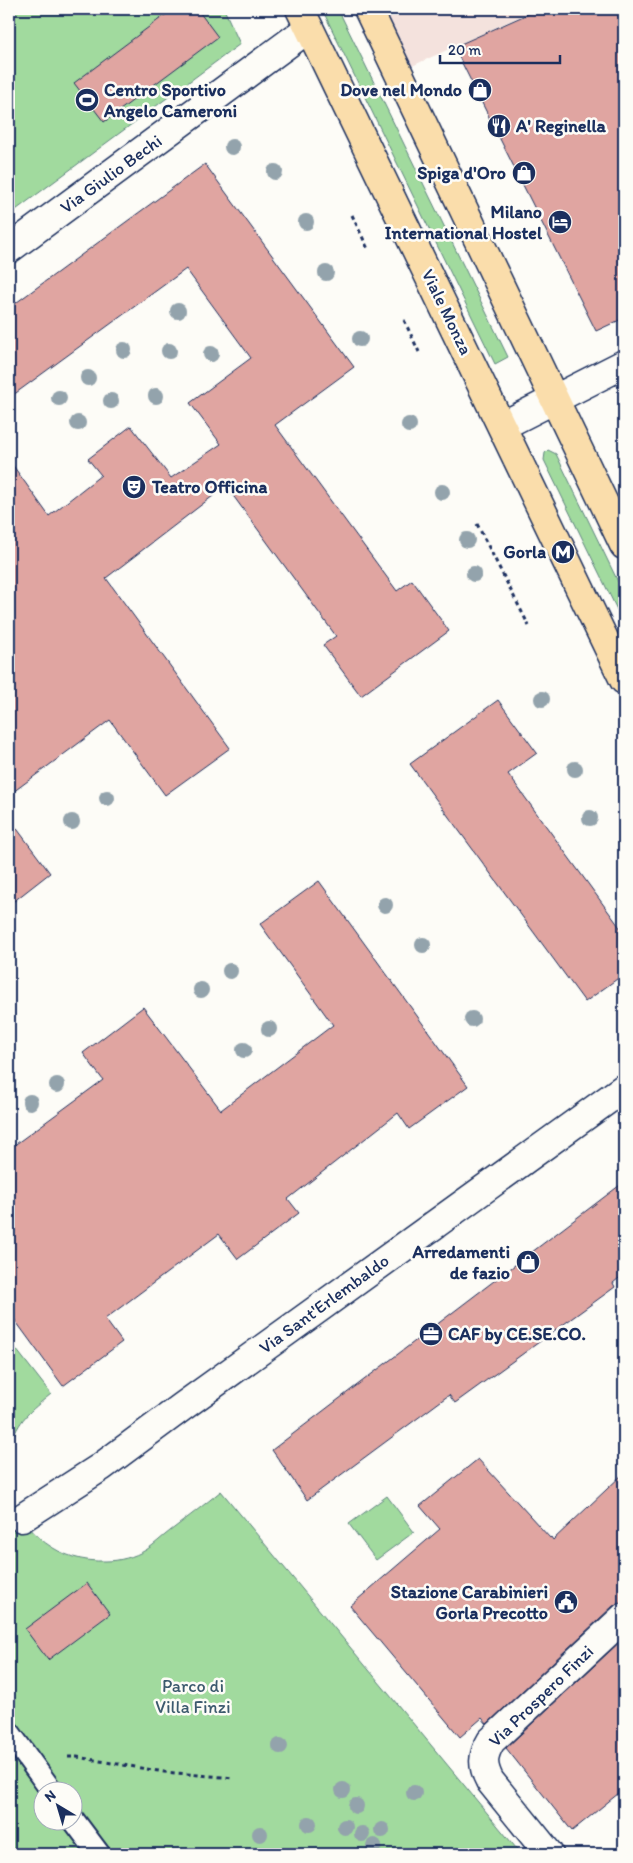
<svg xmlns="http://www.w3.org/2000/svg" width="633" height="1863" font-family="Itim,sans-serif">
  <rect width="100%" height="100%" fill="#fdfcf7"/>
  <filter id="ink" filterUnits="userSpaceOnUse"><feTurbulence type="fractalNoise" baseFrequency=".02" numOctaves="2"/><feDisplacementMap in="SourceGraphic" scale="10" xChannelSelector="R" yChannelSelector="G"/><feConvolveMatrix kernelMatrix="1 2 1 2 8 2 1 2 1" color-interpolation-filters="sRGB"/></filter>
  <g filter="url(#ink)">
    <path fill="#f4e2dd" d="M368 9H536L399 72Z"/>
    <path fill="#a1da9e" stroke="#5e847e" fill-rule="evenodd" d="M9 9H224L240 44 9 215Z
      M322 9H338L508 357 495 364Z
      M548 450 556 454 624 594V624L544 460 545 453Z
      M9 1340 51 1394C28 1413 20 1418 9 1447Z
      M9 1491C24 1534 59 1563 106 1561 119 1561 134 1557 146 1550 154 1545 162 1537 170 1531 187 1518 204 1505 221 1491L521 1854H9ZM42 1790H72V1820H42Z
      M387 1496 414 1532 376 1560 349 1524Z"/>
    <path fill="#e0a5a1" stroke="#1b2f5e" d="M173 9H197L218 37 104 122 74 83Z
      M539 9H624V318L596 331 454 47Z
      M205 164 354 367 275 425 397 591 412 580 449 631 361 696 323 645 336 636 226 486 106 578 230 748 165 795 110 720 9 795V460L49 516 101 475 88 459 131 426 171 478 221 444 190 403 251 358 186 269 9 398V308Z
      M498 700 537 753 508 774 624 933V974L585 1002 410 764Z
      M9 818 50 873 9 905Z
      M319 881 468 1086 409 1129 398 1113 288 1199 299 1213 238 1259 219 1234 105 1319 122 1342 63 1386 9 1312V1149L103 1080 83 1053 143 1007 221 1110 333 1025 260 924Z
      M624 1182V1274L613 1283 615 1287 455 1403 449 1395 307 1500 272 1450Z
      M478 1459 550 1538 551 1537 553 1540 624 1473V1602L613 1606 487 1724 482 1718 460 1737 350 1606 440 1529 420 1506Z
      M87 1583 110 1614 48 1660 25 1629Z
      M624 1638V1789L572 1831 506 1748Z"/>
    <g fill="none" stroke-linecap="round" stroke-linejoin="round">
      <g stroke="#1b2f5e" stroke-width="25">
        <path id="service" d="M9 1732 51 1790
          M72 1818 99 1854"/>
      </g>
      <g stroke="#1b2f5e" stroke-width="31">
        <path id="minor" d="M9 249 309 28
          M502 426 624 364
          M22 1518 101 1467 182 1407 624 1088
          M549 1854 490 1781C482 1766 482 1756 491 1741L624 1617"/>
      </g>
      <g stroke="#1b2f5e" stroke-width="31">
        <path id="primary" d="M300 9 624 680
          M368 9 624 545"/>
      </g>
      <path stroke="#1b2f5e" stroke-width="3" stroke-dasharray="4 4" stroke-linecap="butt" d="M352 215 368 249
        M404 320 419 352
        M477 524 529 626
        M68 1757H77L164 1772 234 1778"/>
      <use href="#service" stroke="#fdfcf7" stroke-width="21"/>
      <use href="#minor" stroke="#fdfcf7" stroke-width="28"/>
      <use href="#primary" stroke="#faddab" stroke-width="28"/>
    </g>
    <g fill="#93a3ac">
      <circle cx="232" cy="147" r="8"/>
      <circle cx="275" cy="172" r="8"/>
      <circle cx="306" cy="222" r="8"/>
      <circle cx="326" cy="273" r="8"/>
      <circle cx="178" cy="311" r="8"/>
      <circle cx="360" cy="339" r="8"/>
      <circle cx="124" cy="350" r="8"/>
      <circle cx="169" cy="351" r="8"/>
      <circle cx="211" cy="354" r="8"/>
      <circle cx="88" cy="378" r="8"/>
      <circle cx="156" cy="396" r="8"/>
      <circle cx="59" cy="398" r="8"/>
      <circle cx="111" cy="401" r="8"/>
      <circle cx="78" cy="423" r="8"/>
      <circle cx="409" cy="425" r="8"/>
      <circle cx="442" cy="492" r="8"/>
      <circle cx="467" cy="540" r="8"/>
      <circle cx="474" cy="574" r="8"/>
      <circle cx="542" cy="699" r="8"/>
      <circle cx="575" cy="769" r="8"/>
      <circle cx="107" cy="798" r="8"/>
      <circle cx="590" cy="818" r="8"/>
      <circle cx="72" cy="822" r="8"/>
      <circle cx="385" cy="905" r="8"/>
      <circle cx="423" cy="945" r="8"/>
      <circle cx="230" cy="971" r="8"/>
      <circle cx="201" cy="990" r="8"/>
      <circle cx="472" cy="1019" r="8"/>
      <circle cx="269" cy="1029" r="8"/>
      <circle cx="244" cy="1050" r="8"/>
      <circle cx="57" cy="1085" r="8"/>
      <circle cx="30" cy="1102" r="8"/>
      <circle cx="280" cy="1746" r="8"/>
      <circle cx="343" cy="1790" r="8"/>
      <circle cx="414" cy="1793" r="8"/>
      <circle cx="356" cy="1806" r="8"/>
      <circle cx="309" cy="1824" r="8"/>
      <circle cx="345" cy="1827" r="8"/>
      <circle cx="382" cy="1830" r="8"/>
      <circle cx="260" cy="1834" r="8"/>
      <circle cx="362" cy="1834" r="8"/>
      <circle cx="374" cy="1846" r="8"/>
    </g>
  </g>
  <defs>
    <g id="shop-disc" transform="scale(1.25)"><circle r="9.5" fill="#1b2f5e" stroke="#fdfcf7"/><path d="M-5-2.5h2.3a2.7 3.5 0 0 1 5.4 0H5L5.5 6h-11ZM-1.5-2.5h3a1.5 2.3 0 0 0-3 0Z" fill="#fff"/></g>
    <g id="stadium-disc" transform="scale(1.25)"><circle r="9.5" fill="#1b2f5e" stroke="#fdfcf7"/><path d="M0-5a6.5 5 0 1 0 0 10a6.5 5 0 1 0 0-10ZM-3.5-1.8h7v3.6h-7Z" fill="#fff"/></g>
    <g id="restaurant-disc" transform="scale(1.25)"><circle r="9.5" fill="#1b2f5e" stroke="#fdfcf7"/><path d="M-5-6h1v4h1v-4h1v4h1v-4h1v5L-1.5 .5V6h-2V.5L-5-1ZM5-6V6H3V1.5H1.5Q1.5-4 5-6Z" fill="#fff"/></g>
    <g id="hotel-disc" transform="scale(1.25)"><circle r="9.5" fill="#1b2f5e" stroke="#fdfcf7"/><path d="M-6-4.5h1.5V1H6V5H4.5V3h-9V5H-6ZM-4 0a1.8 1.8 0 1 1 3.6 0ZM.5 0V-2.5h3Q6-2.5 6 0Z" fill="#fff"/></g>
    <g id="theatre-disc" transform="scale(1.25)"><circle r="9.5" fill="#1b2f5e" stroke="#fdfcf7"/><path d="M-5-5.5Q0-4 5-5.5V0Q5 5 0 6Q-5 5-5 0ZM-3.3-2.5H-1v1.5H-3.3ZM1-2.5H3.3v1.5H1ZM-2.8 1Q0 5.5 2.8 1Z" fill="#fff"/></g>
    <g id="metro-disc" transform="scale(1.25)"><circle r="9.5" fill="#1b2f5e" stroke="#fdfcf7"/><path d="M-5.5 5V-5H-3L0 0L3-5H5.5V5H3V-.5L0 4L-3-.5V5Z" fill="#fff"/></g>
    <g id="office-disc" transform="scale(1.25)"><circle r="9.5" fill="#1b2f5e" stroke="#fdfcf7"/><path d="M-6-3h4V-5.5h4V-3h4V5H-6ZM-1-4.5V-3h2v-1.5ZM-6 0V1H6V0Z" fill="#fff"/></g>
    <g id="civic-disc" transform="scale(1.25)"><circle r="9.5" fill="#1b2f5e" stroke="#fdfcf7"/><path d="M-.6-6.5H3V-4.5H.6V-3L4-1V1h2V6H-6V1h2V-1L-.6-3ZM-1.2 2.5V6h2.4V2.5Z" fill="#fff"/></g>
  </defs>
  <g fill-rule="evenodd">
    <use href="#shop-disc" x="480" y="90"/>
    <use href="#stadium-disc" x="87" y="100"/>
    <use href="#restaurant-disc" x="499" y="126"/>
    <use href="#shop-disc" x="524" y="173"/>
    <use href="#hotel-disc" x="560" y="222"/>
    <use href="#theatre-disc" x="134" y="487"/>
    <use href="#metro-disc" x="563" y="552"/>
    <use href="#shop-disc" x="528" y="1262"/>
    <use href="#office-disc" x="431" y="1334"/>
    <use href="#civic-disc" x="566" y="1602"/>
  </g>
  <g text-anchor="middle" stroke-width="5" stroke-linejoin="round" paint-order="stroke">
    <g font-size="18" font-weight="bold" fill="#1b2f5e" stroke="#fdfcf7" text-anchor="end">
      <text x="104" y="96" text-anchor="start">Centro Sportivo<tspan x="104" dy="21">Angelo Cameroni</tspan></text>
      <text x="462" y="96">Dove nel Mondo</text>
      <text x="516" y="132" text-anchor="start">A' Reginella</text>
      <text x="506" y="179">Spiga d'Oro</text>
      <text x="542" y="218">Milano<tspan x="542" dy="21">International Hostel</tspan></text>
      <text x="152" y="493" text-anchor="start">Teatro Officina</text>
      <text x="546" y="558">Gorla</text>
      <text x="510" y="1258">Arredamenti<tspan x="510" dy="21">de fazio</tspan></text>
      <text x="448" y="1340" text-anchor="start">CAF by CE.SE.CO.</text>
      <text x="548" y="1598">Stazione Carabinieri<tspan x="548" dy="21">Gorla Precotto</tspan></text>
    </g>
    <g font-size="18" fill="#1b2f5e" stroke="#fdfcf7">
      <text transform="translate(111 174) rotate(-36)" y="6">Via Giulio Bechi</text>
      <text transform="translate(447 312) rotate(64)" y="6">Viale Monza</text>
      <text transform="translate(324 1304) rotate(-36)" y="6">Via Sant'Erlembaldo</text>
      <text transform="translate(541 1696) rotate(-44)" y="6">Via Prospero Finzi</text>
    </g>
    <g font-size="18" fill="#3c5a6e" stroke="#fdfcf7">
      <text x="193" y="1692">Parco di<tspan x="193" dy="21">Villa Finzi</tspan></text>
    </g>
  </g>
  <rect width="633" height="1863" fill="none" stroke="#fdfcf7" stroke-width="30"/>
  <rect x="15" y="15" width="603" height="1833" fill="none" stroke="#1b2f5e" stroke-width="2" filter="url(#ink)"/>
  <g transform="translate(58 1806) rotate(322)"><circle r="24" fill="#fdfcf7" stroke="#a3aaba"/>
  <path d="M0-4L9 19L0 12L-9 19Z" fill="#1b2f5e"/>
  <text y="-8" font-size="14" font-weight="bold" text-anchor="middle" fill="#1b2f5e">N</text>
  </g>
  <path d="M440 55v8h120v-8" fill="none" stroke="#1b2f5e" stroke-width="2.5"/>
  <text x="448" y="55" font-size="15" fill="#1b2f5e" stroke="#fdfcf7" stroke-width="4" paint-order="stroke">20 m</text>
</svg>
